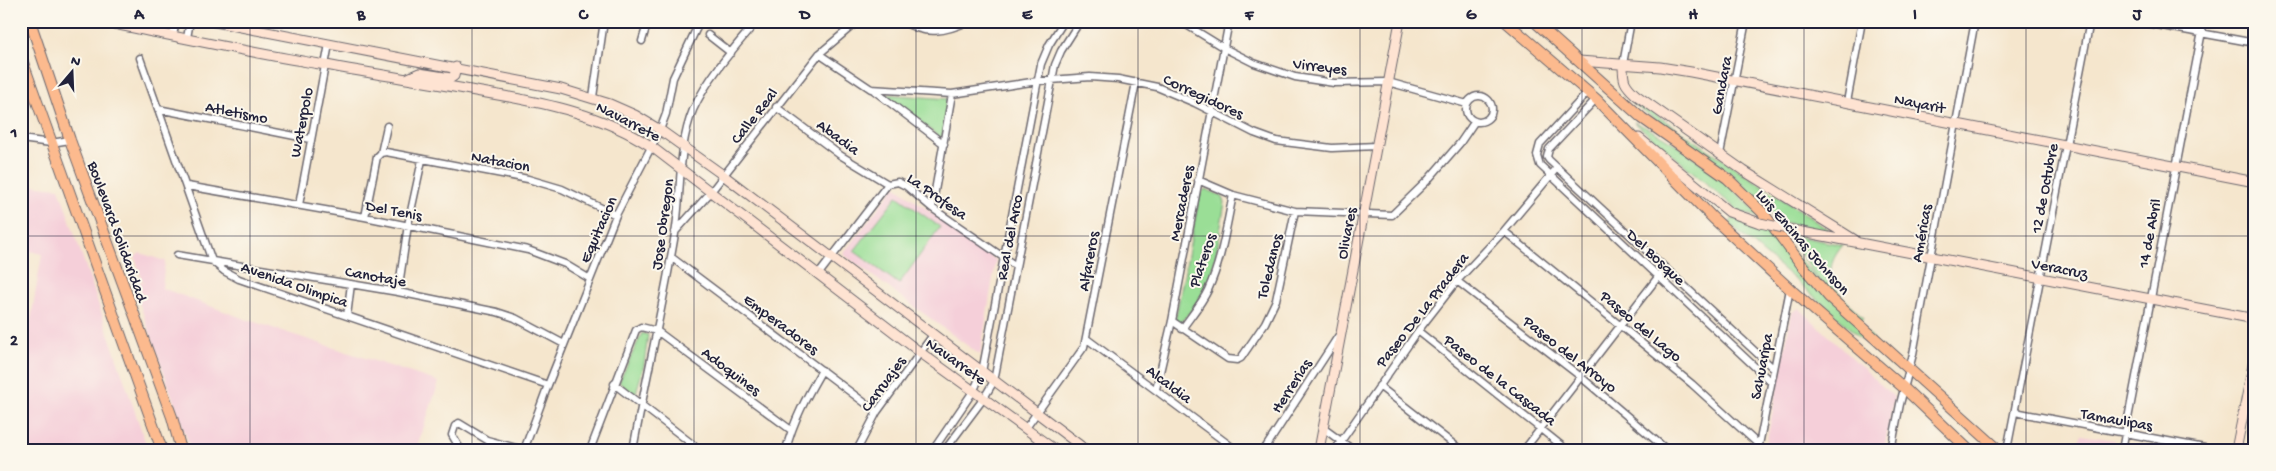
<svg xmlns="http://www.w3.org/2000/svg" width="2276" height="471" font-family="'Gochi Hand',sans-serif">
  <rect width="100%" height="100%" fill="#fbf7ec"/>
  <filter id="ink" filterUnits="userSpaceOnUse"><feTurbulence type="fractalNoise" baseFrequency=".02" numOctaves="2"/><feDisplacementMap in="SourceGraphic" scale="10" xChannelSelector="R" yChannelSelector="G"/><feConvolveMatrix kernelMatrix="1 2 1 2 8 2 1 2 1" color-interpolation-filters="sRGB"/></filter>
  <filter id="wash" filterUnits="userSpaceOnUse"><feTurbulence type="fractalNoise" baseFrequency=".0096" numOctaves="4" result="noise"/><feDisplacementMap in="SourceGraphic" scale="20" xChannelSelector="R" yChannelSelector="G"/><feGaussianBlur stdDeviation="1.12" result="paint"/><feColorMatrix in="noise" values="0 0 0 0 0 0 0 0 0 0 0 0 0 0 0 0 0 1.4 0 .05"/><feComposite in="paint" operator="in"/></filter>
  <g filter="url(#wash)">
    <rect width="100%" height="100%" fill="#f5e6cd"/>
    <path fill="#f5cfd9" d="M21 184 59 188 148 450H21V378L42 254 21 249Z
      M895 186 996 260 980 355 843 254Z
      M140 253 165 261 162 288 245 319 439 382 416 450H191L131 279 146 283 142 280 135 257Z
      M1799 308 1894 397 1884 450H1765L1792 312Z
      M2082 435 2114 440 2112 450H2088L2079 441Z"/>
    <path fill="#9ade96" stroke="#5e8068" d="M883 94 949 99 942 139Z
      M1631 102H1637L1833 233 1779 221 1733 175Z
      M1634 122C1684 143 1724 181 1763 218L1740 212Z
      M1205 189 1222 196 1225 202C1221 224 1218 247 1213 269 1210 282 1190 320 1177 323L1175 321 1200 194Z
      M897 196 940 227 899 284 854 251Z
      M1733 218 1772 230 1895 363 1894 368 1798 282 1729 224Z
      M1787 234 1843 245C1815 278 1841 294 1863 318L1861 321 1815 275Z
      M642 333 648 335 644 365 635 396 619 382Z"/>
  </g>
  <g filter="url(#ink)">
    <g fill="none" stroke-linecap="round" stroke-linejoin="round">
      <g stroke="#6c676e" stroke-width="9">
        <path id="street" d="M903 21C925 36 946 32 969 21
          M1180 21 1224 48 1254 63 1295 77 1334 83 1388 82 1467 104
          M2135 21 2255 43
          M173 35 176 21
          M708 35 731 53
          M187 38 190 21
          M642 41 648 21
          M819 54 871 89 952 94 1038 81 1090 77 1118 79 1157 87 1195 103 1254 133 1276 141 1332 148 1376 146
          M140 58 212 261 224 271 239 279 548 385
          M1623 64 1631 21
          M872 89 944 144
          M1588 92 1540 144 1537 155 1540 165 1771 382
          M1466 109a13 13 0 1 1 26 0a13 13 0 1 1-26 0Z
          M593 97 604 21
          M1596 99 1549 149 1547 157 1549 160 1774 369
          M1847 102 1862 21
          M776 107 840 155 888 184
          M158 109 310 139
          M21 139 51 143 70 140
          M381 153 387 126
          M1720 154 1746 21
          M1198 180 1233 195 1295 211 1392 215 1427 181 1460 143 1475 121
          M187 186 365 217 528 250 565 264 590 279
          M299 205 329 44
          M932 208 952 94
          M365 217 377 157 381 153 386 152 528 179 562 189 616 215
          M1504 231 1692 384 1759 445
          M675 232 710 193 819 54 858 21
          M177 255 398 292 497 312 515 318 564 344
          M671 257 877 412
          M818 275 888 184 898 182 906 186 932 208 1016 266
          M1457 281 1581 377 1667 450
          M398 292 408 225 422 160
          M347 316 351 284
          M1172 321 1228 359 1237 360 1241 358 1265 323 1276 300 1295 211
          M1182 329C1191 316 1202 303 1208 290 1222 260 1226 227 1233 195
          M1418 331 1567 450
          M1087 339 1236 450
          M614 384 700 450
          M1379 386 1461 450
          M1156 389 1172 321 1229 21
          M2015 412 2215 450
          M1026 428 1084 347 1136 82
          M1323 428 1353 450
          M463 450 459 447 452 435 455 426 459 423 487 440 524 450
          M524 450 548 385 616 215 660 130 666 114 673 78 700 21
          M590 450 636 330 641 327 657 331 791 430
          M633 450C646 378 663 306 675 234 682 194 677 148 693 110 708 77 734 48 757 21
          M786 450C793 421 807 396 822 370
          M857 450 877 412 933 335
          M933 450 974 390 982 372 1041 64 1049 45 1064 21
          M945 450 984 398 994 381 1055 65 1061 51 1080 21
          M1264 450 1339 335
          M1335 450 1418 331 1457 281 1504 231 1556 169
          M1524 450 1665 268
          M1758 450 1790 289
          M1891 450 1900 404 1913 354 1975 21
          M2007 450 2090 21
          M2122 450 2204 21"/>
      </g>
      <g stroke="#6c676e" stroke-width="11">
        <path id="secondary" d="M99 21C174 36 250 53 326 65 380 75 434 83 487 93 545 103 602 114 652 147L921 353 1055 450
          M210 21 561 89 610 104 635 115 660 130 723 175 1086 450
          M1579 61 1660 67 1691 72 2255 182
          M1623 64C1623 81 1624 84 1636 95L1744 171 1855 240
          M408 78 419 73 451 78 454 76 456 67
          M1639 138 1729 212 1760 223
          M1792 230 2255 319
          M1319 450 1400 21
          M2236 450 2255 355"/>
      </g>
      <g stroke="#6c676e" stroke-width="12">
        <path id="primary" d="M30 21 70 140 172 417 181 450
          M1505 21 1596 99 1713 218 1790 289 1904 388 1969 450
          M1534 21 1642 118 1727 178 1763 213 1801 264 1829 297 1999 450
          M21 57 162 450"/>
      </g>
      <use href="#street" stroke="#fff" stroke-width="6"/>
      <use href="#secondary" stroke="#fee3d2" stroke-width="9"/>
      <use href="#primary" stroke="#fcba8e" stroke-width="10"/>
      <g stroke="#6c676e" stroke-width="11" stroke-linecap="butt">
        <path id="secondary-bridge" d="M1760 223 1792 230"/>
      </g>
      <use href="#secondary-bridge" stroke="#fee3d2" stroke-width="9"/>
    </g>
  </g>
  <path fill="none" stroke="#22223b" stroke-width="1" stroke-opacity="0.55" d="M250 21V450M472 21V450M694 21V450M916 21V450M1138 21V450M1360 21V450M1582 21V450M1804 21V450M2026 21V450M21 236H2255"/>
  <g text-anchor="middle" stroke-width="4" stroke-linejoin="round" paint-order="stroke">
    <g font-size="16" fill="#22223b" stroke="#fbf7ec">
      <text transform="translate(1320 65) rotate(7)" y="6">Virreyes</text>
      <text transform="translate(1720 85) rotate(-79)" y="6">Gandara</text>
      <text transform="translate(1204 95) rotate(25)" y="6">Corregidores</text>
      <text transform="translate(1920 102) rotate(11)" y="6">Nayarit</text>
      <text transform="translate(237 111) rotate(11)" y="6">Atletismo</text>
      <text transform="translate(753 115) rotate(-52)" y="6">Calle Real</text>
      <text transform="translate(629 120) rotate(27)" y="6">Navarrete</text>
      <text transform="translate(300 122) rotate(-79)" y="6">Waterpolo</text>
      <text transform="translate(839 136) rotate(36)" y="6">Abadia</text>
      <text transform="translate(501 160) rotate(11)" y="6">Natacion</text>
      <text transform="translate(2043 188) rotate(-79)" y="6">12 de Octubre</text>
      <text transform="translate(938 195) rotate(35)" y="6">La Profesa</text>
      <text transform="translate(1180 203) rotate(-79)" y="6">Mercaderes</text>
      <text transform="translate(394 209) rotate(11)" y="6">Del Tenis</text>
      <text transform="translate(661 224) rotate(-82)" y="6">Jose Obregon</text>
      <text transform="translate(597 229) rotate(-66)" y="6">Equitacion</text>
      <text transform="translate(119 231) rotate(70)" y="6">Boulevard Solidaridad</text>
      <text transform="translate(1345 233) rotate(-79)" y="6">Olivares</text>
      <text transform="translate(1920 233) rotate(-80)" y="6">Américas</text>
      <text transform="translate(2148 233) rotate(-79)" y="6">14 de Abril</text>
      <text transform="translate(1008 237) rotate(-79)" y="6">Real del Arco</text>
      <text transform="translate(1804 241) rotate(49)" y="6">Luis Encinas Johnson</text>
      <text transform="translate(1657 256) rotate(43)" y="6">Del Bosque</text>
      <text transform="translate(1201 260) rotate(-71)" y="6">Plateros</text>
      <text transform="translate(1087 261) rotate(-80)" y="6">Alfareros</text>
      <text transform="translate(1268 266) rotate(-76)" y="6">Toledanos</text>
      <text transform="translate(2060 267) rotate(11)" y="6">Veracruz</text>
      <text transform="translate(376 275) rotate(10)" y="6">Canotaje</text>
      <text transform="translate(295 283) rotate(19)" y="6">Avenida Olimpica</text>
      <text transform="translate(1421 309) rotate(-52)" y="6">Paseo De La Pradera</text>
      <text transform="translate(782 323) rotate(37)" y="6">Emperadores</text>
      <text transform="translate(1642 325) rotate(40)" y="6">Paseo del Lago</text>
      <text transform="translate(1571 353) rotate(38)" y="6">Paseo del Arroyo</text>
      <text transform="translate(957 360) rotate(35)" y="6">Navarrete</text>
      <text transform="translate(1760 366) rotate(-79)" y="6">Sahuaripa</text>
      <text transform="translate(732 370) rotate(37)" y="6">Adoquines</text>
      <text transform="translate(1501 379) rotate(38)" y="6">Paseo de la Cascada</text>
      <text transform="translate(882 383) rotate(-54)" y="6">Carruajes</text>
      <text transform="translate(1170 383) rotate(37)" y="6">Alcaldia</text>
      <text transform="translate(1290 385) rotate(-57)" y="6">Herrerias</text>
      <text transform="translate(2117 418) rotate(10)" y="6">Tamaulipas</text>
    </g>
  </g>
  <rect width="2276" height="471" fill="none" stroke="#fbf7ec" stroke-width="55"/>
  <g transform="translate(72 72) rotate(19)" stroke="#fbf7ec" stroke-width="4" paint-order="stroke">
  <path d="M0-4L9 19L0 12L-9 19Z" fill="#22223b"/>
  <text y="-8" font-size="14" font-weight="bold" text-anchor="middle" fill="#22223b">N</text>
  </g>
  <rect x="28" y="28" width="2220" height="416" fill="none" stroke="#22223b" stroke-width="2"/>
  <g font-size="16" text-anchor="middle" font-weight="bold" fill="#22223b">
    <text x="139" y="19">A</text>
    <text x="361" y="19">B</text>
    <text x="583" y="19">C</text>
    <text x="805" y="19">D</text>
    <text x="1027" y="19">E</text>
    <text x="1249" y="19">F</text>
    <text x="1471" y="19">G</text>
    <text x="1693" y="19">H</text>
    <text x="1915" y="19">I</text>
    <text x="2137" y="19">J</text>
    <text x="14" y="137">1</text>
    <text x="14" y="345">2</text>
  </g>
</svg>
